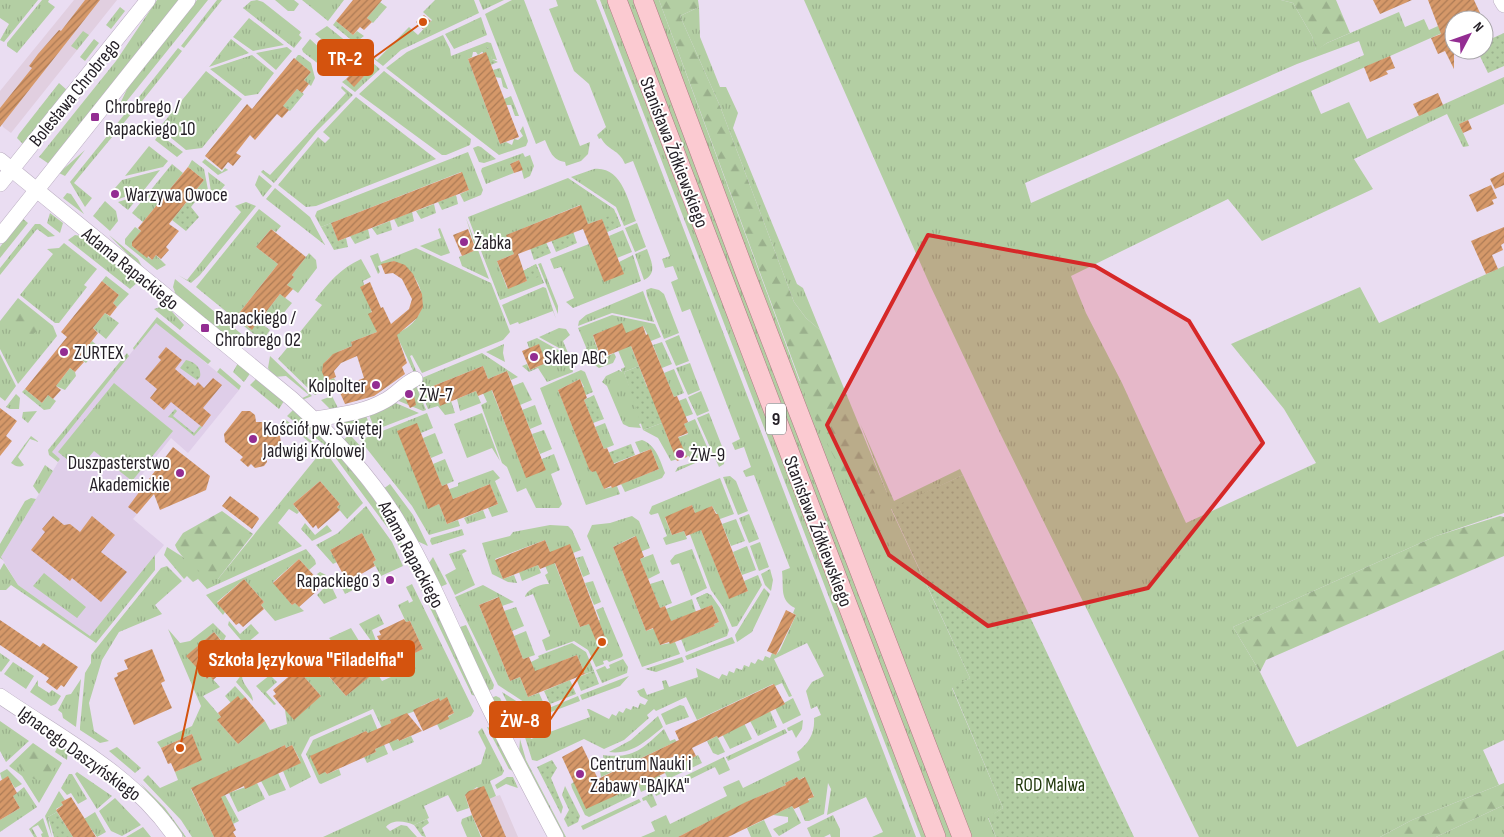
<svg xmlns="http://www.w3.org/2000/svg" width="1504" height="837" font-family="'Sofia Sans Condensed',sans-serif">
  <defs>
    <pattern id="grass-tufts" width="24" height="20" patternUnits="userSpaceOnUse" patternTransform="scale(1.25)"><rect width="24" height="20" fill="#b3cea3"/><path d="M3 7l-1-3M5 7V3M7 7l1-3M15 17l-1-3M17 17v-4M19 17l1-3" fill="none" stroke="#9ab08c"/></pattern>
    <pattern id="forest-firs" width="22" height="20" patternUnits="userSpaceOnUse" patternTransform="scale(1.25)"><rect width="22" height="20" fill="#b3cea3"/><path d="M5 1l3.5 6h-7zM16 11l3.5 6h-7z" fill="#9ab08c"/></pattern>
    <pattern id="garden-dots" width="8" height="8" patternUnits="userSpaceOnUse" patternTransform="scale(1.25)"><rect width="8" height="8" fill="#b3cea3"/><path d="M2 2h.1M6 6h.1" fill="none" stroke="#9ab08c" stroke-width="1.8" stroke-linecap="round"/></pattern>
    <pattern id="building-hatch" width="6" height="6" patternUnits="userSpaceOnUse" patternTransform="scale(1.25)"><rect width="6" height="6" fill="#d59869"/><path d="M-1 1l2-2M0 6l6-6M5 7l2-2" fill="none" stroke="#ac7b56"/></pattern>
  </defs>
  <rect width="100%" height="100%" fill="#eaddf2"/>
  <path fill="#e1cfe0" d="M74 0H117L11 133 3 127 0 119V91Z
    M500 795 518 837H506L492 806 490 798Z"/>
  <path fill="#dfcee9" d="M156 322 239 390 188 453 171 438 140 477 142 489 151 497 133 519 164 545 90 636 18 585 1 557 60 459 51 452Z"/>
  <path fill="url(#grass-tufts)" fill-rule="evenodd" d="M0 0H38L4 42 0 40 9 24 0 18Z
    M42 0H49L48 2 55 7 17 53 7 46V43Z
    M157 0H179L49 164 39 157 116 61Z
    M197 0H208L118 112H116L128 87Z
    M217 0H222L184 48 181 46Z
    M257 0 263 2 301 32 299 35 302 38 294 48 243 8 251 1Z
    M275 0H294L299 4 294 11H288Z
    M302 0H344L328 21Z
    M435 0H474L479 13 401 50 383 66 369 55 370 53 377 60 409 27 418 35 432 20 423 12Z
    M479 0H504L483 10Z
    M512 0H524L580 146 590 142 588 154 581 161 566 166 565 162C552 160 550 151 545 140L536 144 485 14Z
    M556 0H596L916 837H872L883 832 866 797 827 815 831 789 828 783 824 814 809 821H805L799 807 814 796 804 777 799 780 797 777 785 783 786 785 751 800 678 837H641L655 831 651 822 666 815 670 824 727 796 723 787 739 780 743 788 800 760 797 752C809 743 815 733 814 718L821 715 817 706 811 709 806 691 812 682 824 676 807 643 774 659 792 696 789 697 782 683 775 686 773 684 697 720 686 697 656 711 654 709 647 715 649 718 624 740 604 749 584 739 537 761 532 760 524 734 528 731 531 739 590 717 587 709H589L609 719 612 714 616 716 619 711 623 713 626 708 631 710 633 706 638 708 640 703 645 705 648 700 640 696 637 691 644 688 647 695 664 689 662 681 666 680 669 687 698 677 696 668 719 679 722 674 727 676 729 671 734 673 736 668 742 670 744 665 749 667 751 662 755 664 758 659 763 661 765 656 770 658 772 653 776 655 780 650 796 615 793 613 795 608C779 600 784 588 782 571L790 568 754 475 746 477 743 471 751 467 744 447 735 450 732 443 740 439 690 309 682 312 671 282 678 279 673 266 665 268 662 259 670 256 633 161 625 164C619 149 608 151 601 138L599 139 597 135 606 127 589 84 574 71 549 9 558 6Z
    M600 0H610L930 837H921Z
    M624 0H635L955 837H944Z
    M653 0H659L799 380 887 493 860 423 894 501 960 469 963 475 891 509 970 678 952 688 1003 808 988 818 996 837H970L833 482Z
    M804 0H1281L1293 3 1312 36 1316 50 1327 43 1399 12 1405 27 1424 19 1429 30 1438 26 1442 33 1311 91 1321 114 1349 102 1367 139 1504 77V104L1459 124 1469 146 1463 147 1447 114 1354 159 1373 189 1262 241 1228 199 1071 276 1086 313 1122 383 1186 523 1316 463 1284 409 1231 344 1360 287 1379 323 1504 266V513L1436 536 1233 627 1260 672 1297 747 1504 650V740L1483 750 1499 785 1412 820 1380 837H1199L1000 433 930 285ZM1359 41 1364 55 1031 203 1025 183 1297 64Z
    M380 2 387 7 373 23 367 18Z
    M120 7 125 11 111 29 106 25Z
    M699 7 700 37 720 87H726L738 113 733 128 797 284 803 288 820 330 806 318 794 302 720 106 680 16Z
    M481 17 487 35 454 49 445 34Z
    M249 18 284 45 253 51 233 37Z
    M327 26 352 46 346 55 336 51 315 34Z
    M83 31 89 35 77 50 71 46Z
    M443 35 450 49 451 56 487 42 491 43 497 60 492 59 488 47 478 55 476 52H473L472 57 468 59 500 144 506 142 512 145 514 139 518 140 523 136 520 131 523 126 528 141 526 146 499 155 386 68 407 52Z
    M94 39 99 43 85 61 80 57Z
    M231 39 249 53 209 67Z
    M310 39 336 63 329 72 303 52 302 49Z
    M287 47 292 51 276 70 256 53Z
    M178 48 182 51 135 110 131 107Z
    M252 55 274 73 258 94 245 96 210 69Z
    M298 55H300L311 63 315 78 311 86 304 80 311 72 295 59Z
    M366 57 380 69 355 92 342 82 346 79 354 86 370 70 362 62Z
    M500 68 508 89H507L503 87 501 78 495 77 493 70Z
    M206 71 242 99 202 148 186 150 159 128Z
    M384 71 471 139 470 145 446 155H442L359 94Z
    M59 83 67 90 23 144 17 138 19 134Z
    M342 86 353 95 317 131 274 183 261 172 263 170 270 175 346 93 341 88Z
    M511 96 519 116H515L511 105H506L504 99Z
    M356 97 436 159 316 206 306 207 278 185 318 137 325 143 330 138 323 132Z
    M128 110 132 113 74 183 92 198 85 207 70 182Z
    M159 134 183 152 177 157 155 140Z
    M149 146 168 161 163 167 125 176Z
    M478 146 481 147 496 159 484 163 479 162 473 148Z
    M85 150 65 176 59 173Z
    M468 152 483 190 481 195 464 202 460 194 469 190 461 172 321 227 315 216 317 211Z
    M523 153 525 157 530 155 534 166 530 176 524 179 519 160 510 164 514 173 486 184 481 171 482 168Z
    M205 159 222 172 225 168 228 170 218 175 202 162Z
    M192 160 204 169 208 190 204 195 197 189 204 180 188 167Z
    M172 164 183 173 143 222 132 213Z
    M594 169C622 166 628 201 636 221L624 226 616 207 571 177Z
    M160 170 144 190 116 200 121 193 115 188 122 180Z
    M208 172 225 185 216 196 211 192Z
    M259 175 272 186 263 197 255 185Z
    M568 178 614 209 621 226 607 232 602 219 588 224 580 205 507 235 514 254 497 261 507 288 527 281 523 271 536 264 544 283 500 300 468 217Z
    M275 188 310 217 325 245 266 199Z
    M67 193 71 194 84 214 63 198Z
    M140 195 128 210 118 202Z
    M105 201 116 211 118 221 110 231 93 216Z
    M246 202 256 206 200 275 191 283 178 275 187 280 241 212 235 206Z
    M259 209 281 226 276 232 271 229 256 247 278 264 236 317 252 330 250 331 196 287Z
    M50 213 63 223 60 233 47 223Z
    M22 218 28 223 0 258V247Z
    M466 218 489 279 462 266 459 257 476 250Z
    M637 223 646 247 635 252 625 228Z
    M35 224H40L55 236 48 237 37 229 0 275V268Z
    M135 227 141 231 132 246 152 260 156 255 166 265 157 270 125 244V239Z
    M440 228 450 253 441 256 420 246 441 238 438 229Z
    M623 230 632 252 617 258 609 236Z
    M75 235 81 236 138 282 130 289 68 240Z
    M109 235 138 259 145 272Z
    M64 243 97 269 84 285 87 287 59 323H55L20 295 53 254 47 249 59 248Z
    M589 244 604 281 619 262 633 255 641 281 573 308 566 302 574 298 561 267 554 269 550 259Z
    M416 248 491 283 510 332 503 340 422 373 412 355 410 356 417 373 415 375 396 334C423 322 430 300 413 275 409 270 400 265 394 261L378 266 380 272 378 274 370 256 378 253 381 262Z
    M647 249C651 261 658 273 644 280L635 254Z
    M309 253 316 260 317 268 298 293 287 285 294 277 292 275Z
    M361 259 371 277 363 281 377 332 351 342 352 346C335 353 316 360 326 381L334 378 337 384 315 395 278 359 322 305 315 300C328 283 341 268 361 259Z
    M541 263 558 306V314L538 264Z
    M106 276 129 294 117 307 113 303 119 295 102 281Z
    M175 279 245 337 239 347 176 295 173 287Z
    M543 287 546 288 556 319 553 311 519 324 518 322 510 325 502 305Z
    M651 288 659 290 664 294 679 333 664 339 647 296 646 290Z
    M643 291 654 322 612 313 578 326 579 321 586 315Z
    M280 294 292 303 277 321 266 312Z
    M18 298 53 326 57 336 18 384 0 349V321Z
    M166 305 184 325 180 330 154 309Z
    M105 313 119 323 106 339 93 328Z
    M612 315 655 324 661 337 651 341 643 326 626 335 622 324 593 335 600 360 614 353 616 357 613 363 599 368 593 364 578 328Z
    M157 317 211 361 208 364 156 323 134 350 133 348Z
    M559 328 566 329 570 335 563 341 568 353 539 337Z
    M679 335 689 361 676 366 665 341Z
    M537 338 569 356 573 372 547 382 538 368 529 372 522 366 527 364 530 370 546 363 539 345 529 348 527 342Z
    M92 341 99 347 86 363 79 358Z
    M662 342 672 364 662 368 653 345Z
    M504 344 503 353 505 362 486 352Z
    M630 344 639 366 624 372 643 423 639 424 641 428 629 427 623 424 607 386 602 382 606 376 619 370 622 372 621 369 625 367 617 348Z
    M127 353 129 356 52 452 60 459 58 462 49 455 48 450Z
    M482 353 518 377 511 380 507 371 488 379 483 366 433 386 440 405 451 401 455 413 445 415 438 406 428 409 417 380Z
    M0 354 16 386 5 401 0 397Z
    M270 356 312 396 302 400 300 399 309 395 286 376 274 377 268 368Z
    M238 363 249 371V375L244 382 233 372Z
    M690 363 700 390 688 395 676 368Z
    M70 368 75 372 76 376 65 390 56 386Z
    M220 368 241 386 239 390 217 372Z
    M674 369 684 393 674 397 664 373Z
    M581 370 585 372 593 392 586 395 581 388 584 387 580 379 558 390 589 468 592 472 599 469 604 489 617 486 620 494 586 505 540 388Z
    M257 378 284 401 279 409 250 385Z
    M523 382 532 400 520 405 513 386Z
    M114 383 173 431 132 481 94 451 79 469 58 452Z
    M415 383 426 410 423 411 394 399Z
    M490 386 526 477 542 459 554 454 560 470 551 474 562 504 559 508H536L526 488 517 492 507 467 502 463 481 405 487 402 481 389Z
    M25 389 42 403 48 395 56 401 50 409 44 410 22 392Z
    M476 391 481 403 460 411 457 399Z
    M701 391 709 411 697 416 688 397Z
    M16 394 20 398 19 409H10L6 407Z
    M332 396 340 412 332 411 321 400Z
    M686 398 693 414 682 418 676 402Z
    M391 401 419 413 375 430 368 412Z
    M535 405 542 424 530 429 522 410Z
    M294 409 330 443 326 446 287 416Z
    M37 411 28 423 22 418 23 412Z
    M365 413 372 431 357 436 340 418Z
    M427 413 433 428 421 433 429 508 439 504 447 524 458 520 460 526 429 535 412 506 360 440Z
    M482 413 500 461 492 448 467 458 454 424Z
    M709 413 725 454 724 464 719 467 697 418Z
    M285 419 327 454 363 503 347 519 337 507 340 504 320 481 293 504 299 512 297 514 289 509 278 523 302 546 207 589 198 579 193 582 187 576 184 579 164 555 167 547 218 579 321 452 284 421Z
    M695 419 711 456 675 472 678 467 691 463 689 456 671 461 658 438 643 430 662 423 669 441 688 434 684 424Z
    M605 423 614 445 604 449 595 427Z
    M544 430 552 449 540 454 532 434Z
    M435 433 443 453 431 458 423 438Z
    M31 436 39 442 30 439 18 457 24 465C19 468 15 466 11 463Z
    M348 436H351L364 450 357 455 343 440Z
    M642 440C656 445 660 460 665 473L662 478 625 492 621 484 659 469 651 449 640 453 635 442Z
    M335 448 389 519 413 563 411 570 393 535 332 453Z
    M445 459 454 481 442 486 433 464Z
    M45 465 53 471 39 494 33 486Z
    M493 470 500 478 495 481 508 512 492 517 488 508 498 504 490 484 448 501 444 491 458 486V483Z
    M730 476 736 481 748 511 738 515 723 477Z
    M720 478 734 514 720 519 712 506 696 515 692 505 665 518 672 535 684 531 687 539 666 545 663 538 667 536 658 513 651 515 649 513 652 506Z
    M390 484 413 515 428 546 417 541 383 489Z
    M31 498 36 499 1 557 3 560 0 558V544L25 501Z
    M366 506 392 542 403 566 381 576 373 562 376 560 362 533 330 550 337 562 333 564 316 545 338 533Z
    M483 510 486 518 467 524 464 518Z
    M749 514 759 539 749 543 739 518Z
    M632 516 639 521 650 548 640 552 635 536 613 547 646 631 655 628 660 645 675 642 680 654 642 667 587 536 592 525 610 523Z
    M736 519 745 541 731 546 722 524Z
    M305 523 315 535 327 525 332 531 312 541 301 529Z
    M550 525 568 526 572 530 581 550 573 553 550 552 545 540 495 559 503 579 514 575 517 583 508 582 492 574 482 543 510 536 513 532Z
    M699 525 729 598 748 591 744 581 758 575 762 585 737 626 732 627 723 607 711 590 688 529Z
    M462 529 464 535 432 545 430 541 431 538Z
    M760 542 769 567 759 571 750 546Z
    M747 546 756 570 742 575 733 552Z
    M306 549 315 560 316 564 309 570 299 559 273 582 292 605 295 603 304 611 275 621 261 605 264 602 244 579 217 602 225 612 223 615 206 595Z
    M464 549 467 551 462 554 475 585 455 595 445 575 456 569 449 554Z
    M692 549 707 588 691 596 679 563 672 565 670 561 675 555Z
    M653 554 660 573 648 579 640 559Z
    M155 555V570L96 643 11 585 6 590H0V570L4 563 18 585 90 636Z
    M583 556 590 574 583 577 576 558Z
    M433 557 447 584 438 588 429 563Z
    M553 559 580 627 600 620 596 610 603 607 623 655 622 657 609 662 607 660 603 661 604 664 596 667 588 650 574 641 546 651 542 640 550 636 533 594 525 597C526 589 543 583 549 584L545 575 548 573 544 563Z
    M538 565 541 573 522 581 519 572Z
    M167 566 182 581 155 605 162 614 119 632 102 660 89 703 94 731 109 741 100 743 80 730V727L85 673 91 663V655L161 568Z
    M770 569 773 580 771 591 765 585 761 574Z
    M320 572 326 575 337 598 324 604 317 595 327 585 317 574Z
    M339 572 345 586 358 580 363 585 345 594 337 578Z
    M44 573 86 607 77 618 33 586Z
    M663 580 672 603 660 608 650 584Z
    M593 581 601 602 594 605 585 583Z
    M418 583 426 589 477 696 472 695Z
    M412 584 474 711 471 716 440 730 437 724 454 713 447 698 440 701 439 698 421 706V709L390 720 391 723 385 726 399 741 411 736 414 742 393 751 373 709 310 737 301 755 311 777 290 788 283 771 294 766 300 760 292 745 286 748 285 745 191 789 214 837H192L181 820 143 780 148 775 160 788 178 780 175 772 201 760 192 734 161 748 157 742 192 726 201 706 168 629 180 643 190 641 213 623 226 636 223 642 214 632 187 656 207 679 210 676 220 687 203 696 221 717 218 721 238 744 265 721 270 730 287 724 285 710 321 696 300 672 297 675 285 661 305 650 346 696 373 673 368 666 374 668 382 681 393 676 384 654 385 653 391 664 423 649 410 621 406 622 398 605 408 600 409 603 413 601 406 587Z
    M483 585 514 602 502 606 498 597 479 605 510 681 520 677 528 697 539 693 545 706 536 710 498 685 455 597Z
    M764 588 770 594 752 632 737 642 735 635Z
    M707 593 711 595 720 608 729 630 727 636 686 652 681 639 715 626 714 624 719 622 712 605 701 609 696 598Z
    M692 599 696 612 666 623V609Z
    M516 607 524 626 512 631 504 611Z
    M379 614 384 624 372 630 378 646 374 645 359 624Z
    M229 621 240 634 251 624 259 633 247 643 254 651 251 652 228 625Z
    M466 625 494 685 493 689 488 691 457 628Z
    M351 628 364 649 361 654 350 641 339 650 329 638Z
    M526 631 535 655 523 659 514 636Z
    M732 637 735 643 687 660 685 656Z
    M572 643 586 652 594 671 585 674 577 655 529 674 531 662 539 658 538 656Z
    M0 653 10 660 1 672 0 671Z
    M682 657 684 662 656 672 645 669Z
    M623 659 628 667 627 673 602 683 596 670 605 666 607 669 610 668 609 665Z
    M13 662 34 676 26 689 4 674Z
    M242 674C241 685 253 691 253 701L236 682Z
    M270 675 277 682 266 692 276 704 274 705 256 686Z
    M629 676 620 686 582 700 580 695Z
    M81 679 76 727 63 718 62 713 58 710 66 695 71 694Z
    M38 680V686L49 693 52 690 61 696 56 704 51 706 30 692Z
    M235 686 245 697 241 700 238 697 231 703 225 696Z
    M502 692 535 713 546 709 548 713 518 724Z
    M496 696 500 698 513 725 504 722 491 698Z
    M578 696 580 701 551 712 549 708Z
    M793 698 801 715 783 724 775 708Z
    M680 705 684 706 689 717 666 725 661 714Z
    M770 711 777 727 758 736 750 721Z
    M371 714 388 754 367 763 364 757 376 752 375 749 381 746 366 731 348 739 325 772 327 774 339 769 341 775 321 784 319 783 306 754 313 740Z
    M658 716 663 727C646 741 632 755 609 752L631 740Z
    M803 720 802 729 796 738 792 730 788 731 787 728Z
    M0 721 29 741 6 762 0 751Z
    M744 723 752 739 730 749 722 734Z
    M487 727 491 728 516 773 509 769Z
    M482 728 504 771 502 775 490 781 496 796 489 799 477 787 465 795 469 808 457 812 448 795 424 806 429 818 414 825C405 821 392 819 386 827L390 831 401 825 407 826 417 837H323L481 764 486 748 478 732Z
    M664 729 670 741 675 739 677 743 675 742 601 777 600 771 606 770 603 755C634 759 642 749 664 729Z
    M785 729 787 733 728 761 726 757Z
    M717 736 725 752 718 755 713 753 707 741Z
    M520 739 526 760 566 837H563L519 753Z
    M33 743 62 763 39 803 22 776 9 766Z
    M59 744 68 751 67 760 55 752Z
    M117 747 141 768 135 773 109 751Z
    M698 755 702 763 668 779 664 771Z
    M724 757 730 770 719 775 715 767 656 796 654 791Z
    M7 769 22 784 15 788 8 777 2 780 0 773Z
    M77 772 112 796 97 809 75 774Z
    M278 773 286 790 269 796 261 781Z
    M69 774H72L87 799 78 804 71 793 67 795 61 788Z
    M659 774 663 782 641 792 638 784 646 782Z
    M507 777H513L518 788 506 784 497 789 495 785Z
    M574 782 632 787 636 794 589 817 585 815 572 788 571 784Z
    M140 783 165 808 186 837H184Z
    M257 783 265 799 238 812 229 793Z
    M24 787 37 807 0 832V820L20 808 13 796Z
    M59 791 65 800 61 802 63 805 56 809 57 812 48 817 52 837 45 816Z
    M652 793 657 805 651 808 646 800 643 801 642 798Z
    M225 795 239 821 233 824 218 798Z
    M115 798 141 825 122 836 111 831 99 811Z
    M639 799 641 802 583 830 581 826Z
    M1504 805V837H1436Z
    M792 806 801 823 779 836 773 829 788 822V817L773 815Z
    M95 812 106 832 97 837 84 819Z
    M472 815 481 837H467L461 823 462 819Z
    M833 815 840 829V837H831L830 834 824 837H811L807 828Z
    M43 818 49 837H42L41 834 43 833 38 825 32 828 37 837H34L29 829Z
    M764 820 772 837H751L747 828Z
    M143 827 151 837H126Z"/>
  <path fill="url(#forest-firs)" d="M659 0H698L699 7 680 16 720 106 794 302 806 318 820 330 887 493 860 494 844 477 812 413Z
    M1281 0H1336L1350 33 1327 43 1316 51 1312 36 1293 3Z
    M20 304 40 323 39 329 31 336 18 331 9 321 12 312Z
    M222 511 253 534 218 579C205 579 179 557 175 545L183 533Z
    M1500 516 1504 517V556L1266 660 1260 672 1233 627 1436 536Z
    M33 749 45 756 55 767C42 789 32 780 18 765Z
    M1504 783V805L1436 837H1380L1412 820Z"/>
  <path fill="url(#garden-dots)" d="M336 21 353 35 357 31 364 36 355 43 333 25Z
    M1504 33V66L1488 73 1477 50H1484V42Z
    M484 47 490 48 492 59 498 62 491 65 482 51Z
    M297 89 304 94 290 111 283 106Z
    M456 195 458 204 442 210 438 202Z
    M190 198 195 202 191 207 199 217 186 231 172 220Z
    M434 204 436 213 421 219 416 211Z
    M412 212 414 221 398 227 394 219Z
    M616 213 621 226 607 232 602 219Z
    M390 221 392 230 377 235 372 228Z
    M331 223 338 241 346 238 348 247 334 250 321 227Z
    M368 229 370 238 355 244 350 236Z
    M573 231 577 243 556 252 551 240Z
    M546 242 551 253 534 260 530 248Z
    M536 264 541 276 527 281 523 271Z
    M258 321 270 330 264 339 259 338 250 331Z
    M596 344 599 357 591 360 586 348Z
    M186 360C194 362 202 367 200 377L197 380 180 368Z
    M639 366 647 387 649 386 662 423 643 430 624 372Z
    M594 395 604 419 593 423 584 400Z
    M175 409 177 411 173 416 194 433 200 426 202 427 194 436 172 418 168 417Z
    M631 444 635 455 610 465 605 454Z
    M963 475 1134 837H996L988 817 1003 808 952 687 970 678 891 508Z
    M707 593 712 605 701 609 696 598Z
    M594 671 599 684 581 691 576 678Z
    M570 680 576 694 550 704 544 691Z
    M552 760 557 768 551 778 563 807 561 814 537 767Z
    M565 786 580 816 578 822 568 827 564 819 569 810 562 795Z
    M57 812 73 837H54L48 817Z
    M427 819 429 823 422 828 426 837 422 836 414 825Z"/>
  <path fill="url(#building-hatch)" d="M85 0H100L0 127V108L32 68 29 66 38 54 59 30 61 31Z
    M353 0H382L367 18 372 22 364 30 360 27 353 35 336 21Z
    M1373 0H1412L1380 14Z
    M1428 0H1474L1480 13 1465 20H1454V69L1445 51 1438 54 1431 38 1441 34Z
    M424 15 431 21 423 29 416 22Z
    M486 52 519 137 500 144 468 59Z
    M1390 56 1395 68 1386 71 1388 74 1370 82 1364 67Z
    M294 58 311 72 304 80 309 84 302 93 297 89 283 106 289 110 282 118 277 114 255 140 250 135 236 153 241 156 233 166 228 162 222 170 205 156 247 104 252 109Z
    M357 68 365 75 354 87 346 79Z
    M1438 93 1443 105 1419 116 1413 104Z
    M1468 120 1472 129 1463 133 1459 124Z
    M519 160 523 170 514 173 510 164Z
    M188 167 204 180 169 224 179 231 166 247 169 250 161 259 156 255 152 260 148 256 147 258 132 246V242L141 231 138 228Z
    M462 172 469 190 338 241 331 223Z
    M1504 172V185L1495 189 1490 179Z
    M1491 185 1497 198 1492 200 1494 204 1477 212 1469 195Z
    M581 205 588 224 602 219 624 274 604 282 583 229 518 254 527 281 508 289 497 261 514 254 506 235Z
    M1504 227V243L1501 245 1503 250 1492 255 1498 269 1486 274 1471 241Z
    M271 229 306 257 292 275 294 277 287 285 293 289 285 298 280 294 266 312 270 316 263 325 258 321 252 330 236 317 278 264 256 247Z
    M468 229 476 250 462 256 453 235Z
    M394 261 405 265 413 274 422 294 423 307 417 318 397 335 407 363 402 367 405 374 374 396 345 404 338 388 364 378 357 356 341 363 334 371 336 377 326 381 322 372 323 364 333 354 352 346 351 342 377 332 368 314 372 312 360 287 370 282 381 308 383 307 391 324 409 309 412 299 402 279 393 273 385 274 381 264Z
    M102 281 119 295 113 303 117 307 110 316 105 313 93 328 98 333 79 358 84 362 75 372 70 368 56 386 61 390 53 399 48 395 42 403 25 389 67 337 61 332Z
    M622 323 626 333 643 326 646 335 648 334 674 397 677 396 688 422 684 424 688 433 678 437 687 457 677 461 631 346 601 358 593 335Z
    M539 344 546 363 530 370 522 351Z
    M166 347 182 360 175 369 195 386 198 382 204 388 213 378 222 385 203 408 211 415 202 427 171 402 164 410 150 398 157 389 145 379 161 360 158 357Z
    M483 366 488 379 507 371 546 470 526 478 492 390 478 396 476 391 440 406 433 386Z
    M580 379 587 398 584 400 595 427 604 449 607 448 614 464 651 449 659 469 612 488 611 486 604 489 596 471 592 472 589 469 558 390Z
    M413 391 416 405 410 408 405 398Z
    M0 408 17 421 6 436 12 441 0 456Z
    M242 411H250L255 415 256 422H263L267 426 268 433 275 432 280 436 281 444 278 449H266L267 462 264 466 255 468 251 464 248 467 240 460 243 457 225 442 224 434Z
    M417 423 442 486 447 484 453 499 490 484 498 504 447 524 439 504 428 509 397 431Z
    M173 447 210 476 206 490 160 510 154 494 137 514 128 507Z
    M320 481 340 504 337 507 340 510 318 529 316 525 313 528 293 504Z
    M230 496 258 517 259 519 252 529 222 506Z
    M692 505 695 513 712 506 716 514H718L748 591 729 599 701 530 686 536 684 531 672 535 665 517Z
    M53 516 64 525 70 524 80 532 92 516 115 535 101 552 127 572 101 602 72 578 70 581 31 550 45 532 42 529Z
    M362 533 376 560 373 562 375 566 351 580 348 575 344 576 330 550Z
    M636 536 644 557 640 559 660 608 665 606 671 621 712 605 719 622 714 624 715 626 670 644 669 642 660 645 653 628 646 631 613 547Z
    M545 540 550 552 570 544 608 645 599 648 589 624 580 627 555 563 540 569 538 565 503 579 495 560Z
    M299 559 319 581 314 585 318 590 299 607 295 603 292 605 273 583Z
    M244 579 264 602 261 605 264 609 243 627 239 623 236 625 217 603Z
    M499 597 523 659 529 657 535 671 577 655 585 674 528 697 520 677 510 681 479 605Z
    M786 610 796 615 776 655 767 651Z
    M404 619 406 622 410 621 423 649 391 665 377 636 381 635 379 631Z
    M0 620 40 647 43 643 78 667 64 687 61 685 57 690 46 682 49 678 0 645Z
    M214 632 234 656 231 658 234 662 213 680 210 676 207 679 186 656Z
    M347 647 349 650 352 648 374 673 346 696 325 672 328 669 325 666Z
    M152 649 165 681 161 683 172 708 134 725 114 678 118 676 117 673 128 669 124 660Z
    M294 672 297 675 300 672 321 696 294 720 273 696 276 694 273 690Z
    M774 684 785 704 718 738 717 736 692 748 696 756 680 764 675 756 665 760 668 769 664 771 665 773 586 809 562 757 582 746 598 779 679 740 675 731Z
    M238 696 241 700 245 697 265 721 238 744 217 720 221 717 218 713Z
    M447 697 454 713 448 716 449 719 423 731 413 710 439 698 440 701Z
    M407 713 422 731 399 741 398 739 375 749 376 752 327 774 325 772 319 775 310 756 366 731 368 733 391 723 390 720Z
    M192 734 202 760 175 772 171 763 168 764 161 748Z
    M285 745 286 748 292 745 301 763 245 789 244 786 221 797 236 830 233 832 236 837H214L191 788Z
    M8 776 17 793 13 796 20 808 0 820V781Z
    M797 777 799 780 805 777 814 797 808 799 809 802 794 809 792 806 728 837H678L746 802 786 785 785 783Z
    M484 786 491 802 506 837H482L472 815 465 795 469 791Z
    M71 797 83 816 96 837H73L56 810 63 805 61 802Z"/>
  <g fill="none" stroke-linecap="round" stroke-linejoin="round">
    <g stroke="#baadc1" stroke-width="16">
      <path id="minor" d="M1501 0 1504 5
        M0 160 292 399C333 436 372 477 400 525 431 577 454 634 480 689 504 739 530 788 556 837
        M0 184 148 0
        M0 236 188 0
        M314 419C339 415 364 413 386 400 397 394 404 384 415 379
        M0 696C61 738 133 774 175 837"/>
    </g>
    <g stroke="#ae7781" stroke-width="20">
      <path id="major" d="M617 0 936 837
        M643 0 747 278 962 837"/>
    </g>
    <use href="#minor" stroke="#fff" stroke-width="15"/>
    <use href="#major" stroke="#fbcad1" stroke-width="19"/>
  </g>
  <path fill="#d62828" fill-opacity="0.2" stroke="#d62828" stroke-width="4" stroke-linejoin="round" d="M928 235 1095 266 1189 321 1263 443 1148 588 988 626 889 555 827 425Z"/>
  <g fill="#932d92" stroke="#fff" stroke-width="2">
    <rect x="90" y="112" width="10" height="10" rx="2.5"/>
    <circle cx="115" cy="194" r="5"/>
    <circle cx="464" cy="242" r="5"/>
    <rect x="200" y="323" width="10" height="10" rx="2.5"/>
    <circle cx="64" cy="352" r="5"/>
    <circle cx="534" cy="357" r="5"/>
    <circle cx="376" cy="385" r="5"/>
    <circle cx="409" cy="394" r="5"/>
    <circle cx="253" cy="439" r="5"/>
    <circle cx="680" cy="454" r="5"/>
    <circle cx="180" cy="473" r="5"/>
    <circle cx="390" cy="580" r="5"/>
    <circle cx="580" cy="774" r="5"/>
  </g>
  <g text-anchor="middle" stroke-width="4" stroke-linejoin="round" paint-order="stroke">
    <rect fill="#fff" stroke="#656266" stroke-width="1" x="766" y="403.5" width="20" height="31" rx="4"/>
    <g font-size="18" font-weight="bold" fill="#231e25">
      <text x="776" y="425">9</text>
    </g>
    <g font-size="19" fill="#231e25" stroke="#fff">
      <text transform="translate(74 92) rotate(-51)" y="7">Bolesława Chrobrego</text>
      <text transform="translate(675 152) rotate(69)" y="7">Stanisława Żółkiewskiego</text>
      <text transform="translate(131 268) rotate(39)" y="7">Adama Rapackiego</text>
      <text transform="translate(819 531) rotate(69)" y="7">Stanisława Żółkiewskiego</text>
      <text transform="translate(412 554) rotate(62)" y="7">Adama Rapackiego</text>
      <text transform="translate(80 753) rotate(36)" y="7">Ignacego Daszyńskiego</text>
    </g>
    <g font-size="19" fill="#231e25" stroke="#fff" text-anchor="start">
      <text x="105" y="113">Chrobrego /<tspan x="105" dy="22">Rapackiego 10</tspan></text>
      <text x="125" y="201">Warzywa Owoce</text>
      <text x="474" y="249">Żabka</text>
      <text x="215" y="324">Rapackiego /<tspan x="215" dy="22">Chrobrego 02</tspan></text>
      <text x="74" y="359">ZURTEX</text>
      <text x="544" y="364">Sklep ABC</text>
      <text x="366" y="392" text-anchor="end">Kolpolter</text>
      <text x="419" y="401">ŻW-7</text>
      <text x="263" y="435">Kościół pw. Świętej<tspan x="263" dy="22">Jadwigi Królowej</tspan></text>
      <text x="690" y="461">ŻW-9</text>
      <text x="170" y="469" text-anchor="end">Duszpasterstwo<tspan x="170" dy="22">Akademickie</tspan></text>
      <text x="380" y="587" text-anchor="end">Rapackiego 3</text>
      <text x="590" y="770">Centrum Nauki i<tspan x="590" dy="22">Zabawy "BAJKA"</tspan></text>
    </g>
    <g font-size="19" fill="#1c3407" stroke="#fff">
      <text x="1050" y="791">ROD Malwa</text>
    </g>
  </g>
  <path fill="none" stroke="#d4530e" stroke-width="2" d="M423 22L373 58M180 748L199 659M602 642L550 720"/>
  <g fill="#d4530e" stroke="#fff" stroke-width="2">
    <circle cx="423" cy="22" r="5"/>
    <circle cx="180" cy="748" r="5"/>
    <circle cx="602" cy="642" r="5"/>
  </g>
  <g fill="#d4530e" stroke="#d4530e" stroke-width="2">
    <rect x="318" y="40" width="55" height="35" rx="5"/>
    <rect x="199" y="641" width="215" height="35" rx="5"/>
    <rect x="490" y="702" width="60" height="35" rx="5"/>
  </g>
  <g font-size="20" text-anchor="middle" font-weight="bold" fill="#fff">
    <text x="345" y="65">TR-2</text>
    <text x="306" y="666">Szkoła Językowa "Filadelfia"</text>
    <text x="520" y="727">ŻW-8</text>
  </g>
  <g transform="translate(1469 35) rotate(49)"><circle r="24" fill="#ffffff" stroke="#a7a5a8"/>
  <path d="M0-4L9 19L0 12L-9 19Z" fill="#932d92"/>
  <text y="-8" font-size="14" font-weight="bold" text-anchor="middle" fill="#231e25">N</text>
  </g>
</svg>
